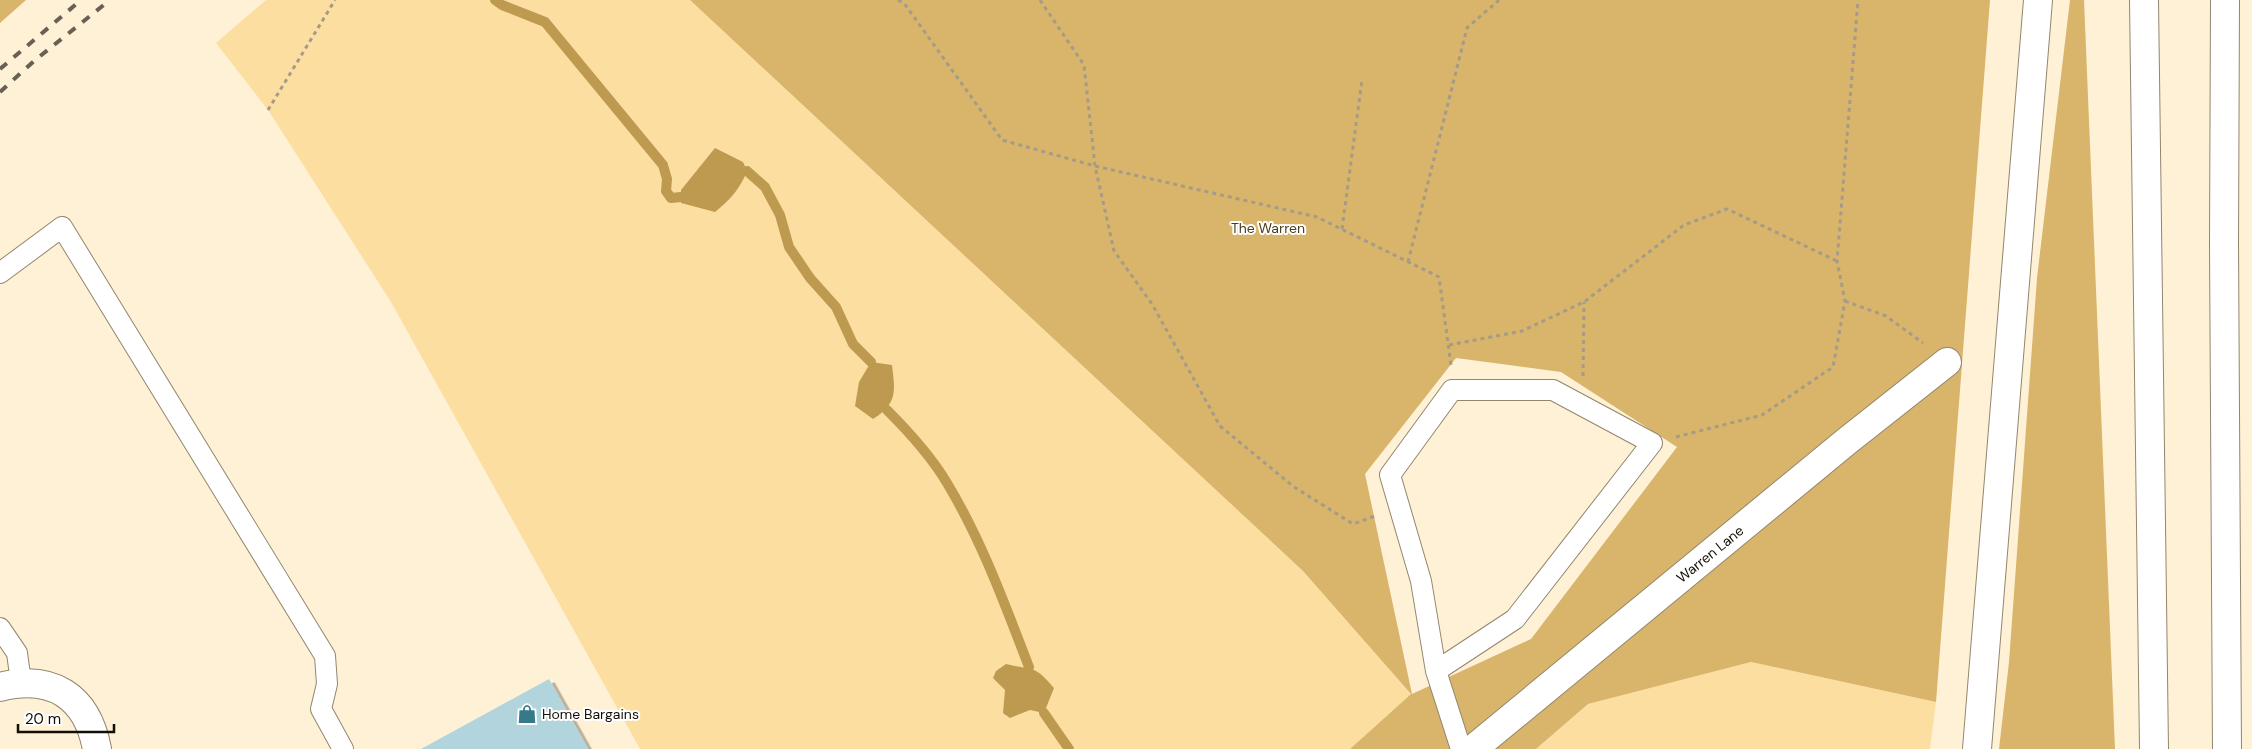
<svg xmlns="http://www.w3.org/2000/svg" width="2252" height="749" font-family="'DM Sans',sans-serif">
  <defs>
    <filter id="shadow"><feDropShadow dx="5.5" dy="3" stdDeviation="0" flood-color="#0004"/></filter>
  </defs>
  <rect width="100%" height="100%" fill="#fef1d6"/>
  <path fill="#fcdea1" d="M266 0H690L1303 571 1411 694 1350 749H640L391 302 268 110 216 43Z
    M1751 662 1936 702 1930 749H1536L1588 704Z"/>
  <path fill="#d8b56a" fill-rule="evenodd" d="M0 0H26L0 23Z
    M690 0H1990L1936 702 1751 662 1588 704 1536 749H1350L1411 694 1303 571ZM1456 358 1561 372 1677 447 1531 639 1412 694 1365 474Z
    M2070 0H2084L2115 749H1999L2009 662 2037 278Z"/>
  <path fill="#bd9a50" d="M715 148 743 162 747 171C740 189 730 200 715 212L681 203V190Z
    M871 362 892 365C895 391 898 403 873 419L855 406 859 382Z
    M1006 664C1034 671 1034 664 1054 688L1044 713 1030 710 1010 718 1003 713 1005 690 993 678 996 671Z"/>
  <g fill="none" stroke-linecap="round" stroke-linejoin="round">
    <path stroke="#bd9a50" stroke-width="10" d="M495 0 502 5 545 22 663 165 667 179 666 191 671 198 681 197
      M747 171 765 187 780 215 789 247 810 278 836 307 853 344 871 362
      M887 410C909 432 931 456 947 483 982 541 1005 605 1029 667
      M1044 713 1069 749"/>
  </g>
  <path fill="#b2d5dd" filter="url(#shadow)" d="M549 679 588 749H421Z"/>
  <g fill="none" stroke-linecap="round" stroke-linejoin="round">
    <g stroke="#92866d" stroke-width="22">
      <path id="lane" d="M0 273 62 227 325 656 327 684 321 709 343 749
        M0 628 17 653 21 682
        M1436 671 1515 619 1652 443 1553 390H1452L1390 475 1421 581 1436 671 1461 749"/>
    </g>
    <g stroke="#92866d" stroke-width="30">
      <path id="street" d="M0 687C52 674 87 696 97 749
        M1473 749 1847 441 1947 362"/>
    </g>
    <g stroke="#92866d" stroke-width="30">
      <path id="highway" d="M2144 0 2154 749
        M2225 0 2224 244 2227 749
        M1977 749 2038 0"/>
    </g>
    <path stroke="#a59b87" stroke-width="3" stroke-dasharray="4 4" stroke-linecap="butt" d="M898 0 904 3 1002 140 1095 166 1317 217 1439 277 1451 365
      M1040 0 1084 65 1095 166 1114 251 1152 304 1220 426 1294 487 1353 524 1375 516
      M268 110 335 0
      M1342 229 1362 80
      M1408 262 1467 28 1499 0
      M1845 301 1886 316 1923 343
      M1449 345 1522 331 1584 302 1684 225 1727 209 1837 261
      M1583 376 1584 302
      M1676 437 1762 415 1833 367 1845 301 1837 261 1858 0"/>
    <use href="#lane" stroke="#fff" stroke-width="20"/>
    <use href="#street" stroke="#fff" stroke-width="28"/>
    <use href="#highway" stroke="#fff" stroke-width="28"/>
    <path stroke="#686052" stroke-width="4" stroke-dasharray="9 9" stroke-linecap="butt" d="M0 69 81 0
      M0 92 34 61 110 0"/>
  </g>
  <defs>
    <g id="shop-bare" transform="scale(1.5)"><path d="M-5-2.5h2.3a2.7 3.5 0 0 1 5.4 0H5L5.5 6h-11ZM-1.5-2.5h3a1.5 2.3 0 0 0-3 0Z" fill="#367a89" stroke="#fff" stroke-width="2.5" paint-order="stroke"/></g>
  </defs>
  <g fill-rule="evenodd">
    <use href="#shop-bare" x="527" y="714"/>
  </g>
  <g text-anchor="middle" stroke-width="4" stroke-linejoin="round" paint-order="stroke">
    <g font-size="14" fill="#4c3d1c" stroke="#fff">
      <text x="1268" y="233">The Warren</text>
    </g>
    <g font-size="14" fill="#130e06" stroke="#fff">
      <text transform="translate(1710 554) rotate(-39)" y="5">Warren Lane</text>
    </g>
    <g font-size="14" fill="#130e06" stroke="#fff" text-anchor="start">
      <text x="542" y="719">Home Bargains</text>
    </g>
  </g>
  <path d="M18 724v8h96v-8" fill="none" stroke="#130e06" stroke-width="2.5"/>
  <text x="25" y="724" font-size="15" fill="#130e06" stroke="#ffffff" stroke-width="4" paint-order="stroke">20 m</text>
</svg>
